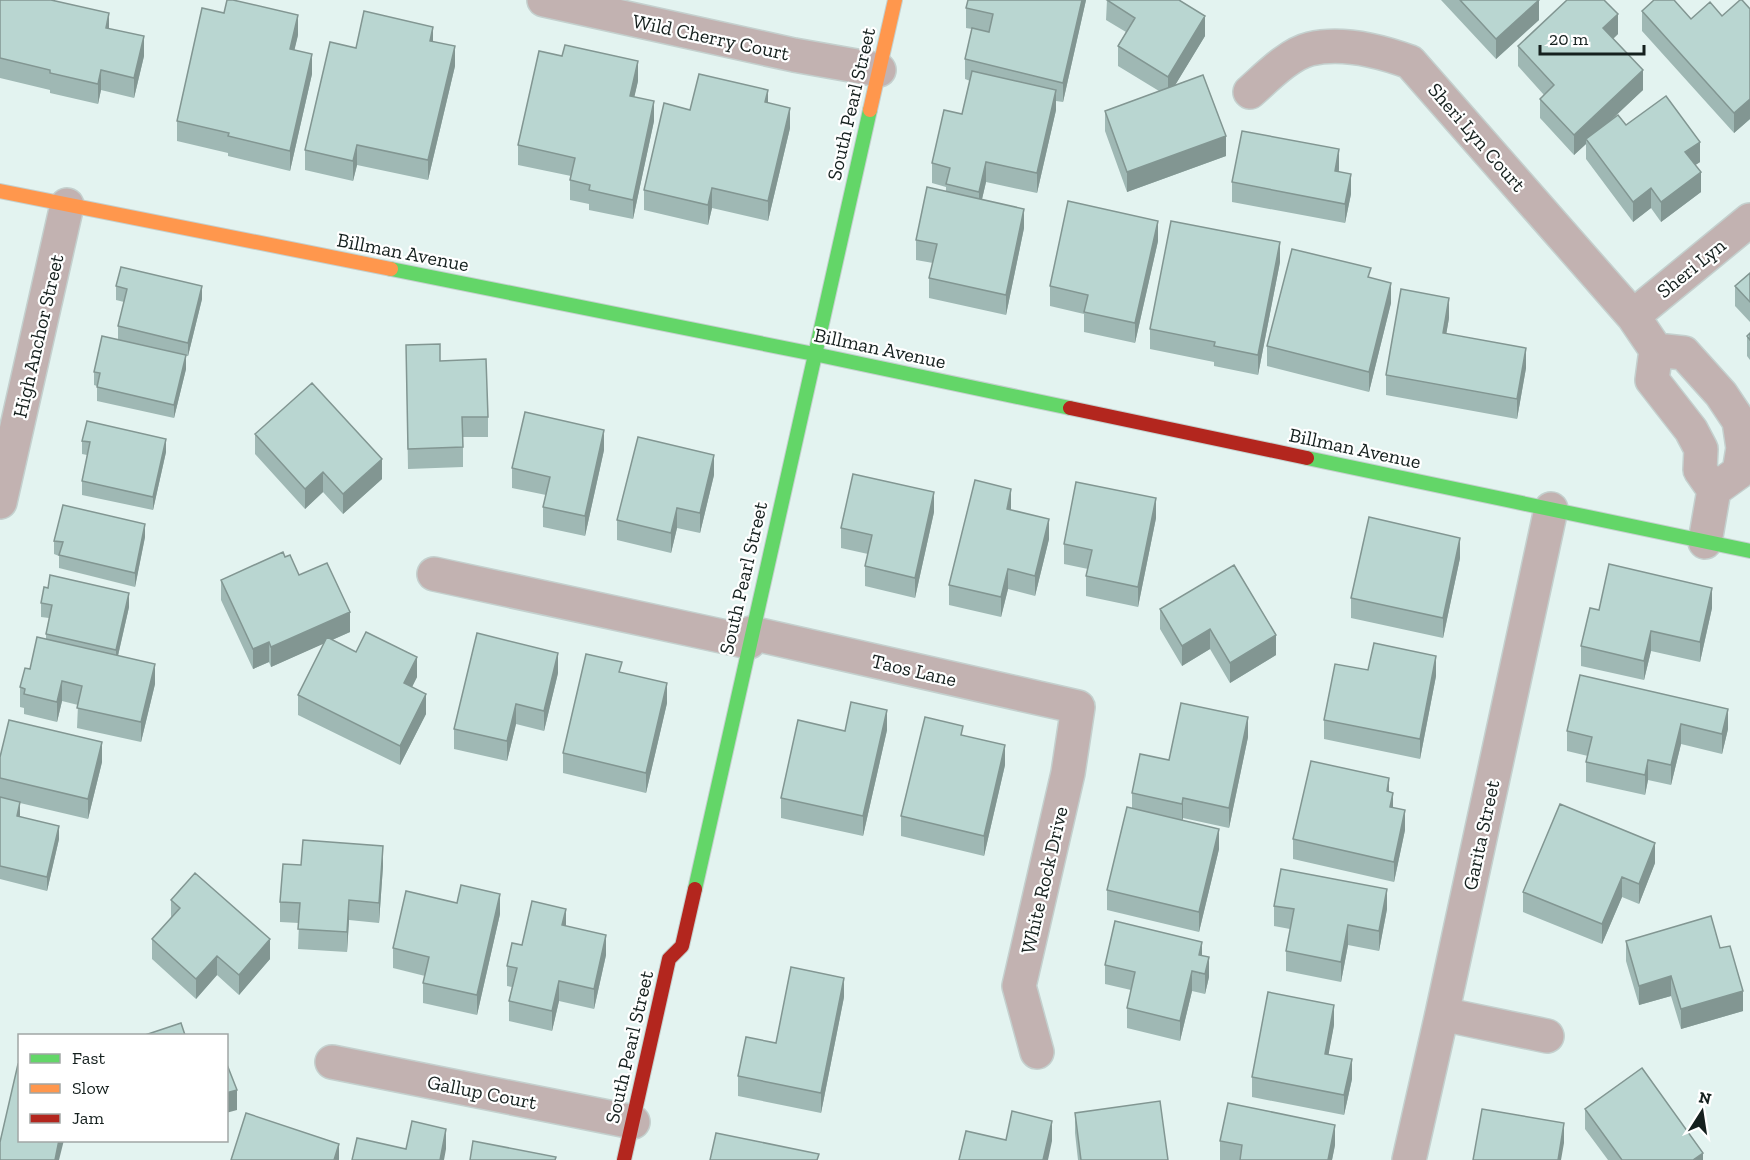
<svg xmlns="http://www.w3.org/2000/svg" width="1750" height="1160" font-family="'Zilla Slab',serif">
  <rect width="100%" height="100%" fill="#e3f3f0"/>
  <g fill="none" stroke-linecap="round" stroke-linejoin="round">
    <g stroke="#c4d0ce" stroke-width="36">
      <path id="street" d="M544 0 794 55 879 70
        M1250 92C1266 78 1289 54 1310 49 1343 41 1380 51 1410 62L1633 316 1656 350 1652 380 1691 430 1701 449 1700 470 1714 490
        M1633 316 1750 220
        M1656 350 1684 353 1721 394 1739 421 1743 448 1739 472 1714 490 1705 542
        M0 502 67 205
        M434 574 749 642
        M751 633 1078 707 1068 773 1019 986 1037 1052
        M1442 1014 1547 1036
        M332 1062 633 1122
        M1409 1160 1442 1014 1551 509"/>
    </g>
    <g stroke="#c4d0ce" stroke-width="16">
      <path id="fast" d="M391 269 814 354 1070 408
        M1307 458 1750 551
        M695 889 870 110"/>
    </g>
    <g stroke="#c4d0ce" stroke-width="16">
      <path id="slow" d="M870 110 895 0
        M0 191 391 269"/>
    </g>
    <g stroke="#c4d0ce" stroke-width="16">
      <path id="jam" d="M1070 408 1307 458
        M624 1160 669 959 682 946 695 889"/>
    </g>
    <use href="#street" stroke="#c2b2b1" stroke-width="33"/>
    <use href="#fast" stroke="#63d668" stroke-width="14"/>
    <use href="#slow" stroke="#ff974d" stroke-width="14"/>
    <use href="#jam" stroke="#b3261e" stroke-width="14"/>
  </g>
  <path fill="#9fb8b4" d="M0 0 109 29 144 56 134 98 101 90 98 104 50 93V90L0 78Z
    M968 0H1086L1063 102 1056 101V110L1037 193 986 182 982 199 1024 228 1006 315 929 298V278L933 263 916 260V240L946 191V187L932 183V163L962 114 970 81 965 79V59L972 29 966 28V8Z
    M1107 0 1205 36 1175 85 1226 156 1127 192 1105 131V111L1159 91 1118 66V46L1126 32 1106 20Z
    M1441 0H1539V20L1496 59Z
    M1750 9V119L1734 133 1642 31V11L1691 19 1722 16Z
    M1618 34 1613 39 1643 90 1610 120 1626 125 1700 162 1695 165 1701 192 1661 222 1651 208 1633 222 1586 159V144L1574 155 1540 118V99L1544 95 1518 66V46Z
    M298 35 294 50 312 74 290 171 228 156V153L177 141V121Z
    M433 42 455 66 428 180 357 165 353 181 305 170V150L356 48Z
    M638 81 634 97 654 121 633 219 589 210V204L570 200V180L571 176 518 165V145Z
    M690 110 790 128 768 221 712 208 708 225 644 210V190Z
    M1339 169V172L1351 194 1345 223 1232 202V182Z
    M1158 241 1135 343 1084 332V314L1050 306V286Z
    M1280 262 1258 375 1214 366V362L1150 349V329Z
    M1750 273V322L1735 306V286Z
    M1371 278 1391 303 1369 392 1267 366V346Z
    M116 286 202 299 188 356H186V369L174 418 97 401V386L94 385V372L118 340V326L124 302 116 300Z
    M1449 318 1446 334 1526 368 1517 419 1386 395V375Z
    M1750 333V360L1747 356V336Z
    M406 345 440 361 488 417V437H463V467L408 469Z
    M255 434 382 479 343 514 323 492 305 509 255 454Z
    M82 441 166 452 153 510 82 495V481L87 455 82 454Z
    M604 450 585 536 543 527V507L546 495 512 488V468Z
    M714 475 700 533 677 528 671 553 617 540V520Z
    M1011 510 1049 539 1035 596 1008 589 1001 617 949 605V585Z
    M934 512 915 598 865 586V566L868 554 841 548V528Z
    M1156 518 1138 607 1086 596V576L1088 569 1064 564V544Z
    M145 537 135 587 59 568V556L54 554V541Z
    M285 557 299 575 350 632 332 640 356 652 417 677 412 687 426 714 400 765 298 715V695L324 643 271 667 269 662 253 669 221 600V580Z
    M1460 558 1443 638 1351 618V598Z
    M41 603 129 607 118 656 155 684 141 742 77 728 78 705 62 701 57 722 24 714V708L20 707V687L46 639V634L49 618 41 617Z
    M1712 608 1700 662 1651 651 1644 680 1581 666V646L1599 610Z
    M1160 609 1276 655 1230 683 1210 649 1182 666 1160 629Z
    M558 673 544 731 516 724 507 761 454 749V729Z
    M622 673 667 703 646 793 563 773V753Z
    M1580 675 1728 729 1722 754 1681 744 1671 785 1648 780 1645 795 1586 782V762L1588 756 1567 751V731Z
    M1436 676 1420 759 1324 739V720Z
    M887 730 863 836 781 818V798L845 731Z
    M963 735 1005 765 984 856 901 836V816Z
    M1248 737 1229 828 1183 818 1182 820 1219 849 1199 932 1107 910V890L1132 808V793L1169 760Z
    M0 757 102 762 88 819 20 803V816L59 839 47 891 0 879Z
    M1389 792 1393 807 1405 830 1394 882 1293 859V839Z
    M1655 863 1639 904 1622 897 1602 944 1523 912V892Z
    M301 865 383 866 379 923 349 920 347 952 298 949 299 923 280 922V902Z
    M171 900 270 959 239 995 217 975 196 999 152 959V939L171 918Z
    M1274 906 1387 909 1379 951 1348 945 1341 982 1286 971V951L1290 929 1274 926Z
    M500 914 477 1015 423 1003V983L425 976 393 968V948Z
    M566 926 606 955 594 1009 559 1001 552 1031 509 1021V1001L512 987 507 986V966L522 945Z
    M1626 941 1720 948 1743 1011 1681 1029 1671 996 1639 1005 1626 961Z
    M1202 956 1209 977 1205 994 1192 991 1180 1041 1127 1028V1008L1131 990 1105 984V965Z
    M844 997 821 1113 738 1096V1076L776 1043Z
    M1334 1025 1328 1055 1352 1079 1344 1115 1252 1097V1077Z
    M1585 1109 1703 1160H1608L1585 1129Z
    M1075 1113 1168 1160H1078L1075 1133Z
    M1220 1141 1335 1145 1332 1160H1220Z"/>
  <path fill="#829692" d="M1082 0H1086L1063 102V83Z
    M1539 0V20L1496 59V39Z
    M109 13V33L106 28Z
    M1618 14V34L1603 48V28Z
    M298 15V35L290 69V49Z
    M1205 16V36L1168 97V77Z
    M433 27V47L430 41Z
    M144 36V56L134 98V78Z
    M455 46V66L428 180V160Z
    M312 54V74L290 171V151Z
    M638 61V81L630 116V96Z
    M101 70V90L98 104V84Z
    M1643 70V90L1588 142 1586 139V144L1574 155V135Z
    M768 90V110L765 102Z
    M1056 90V110L1037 193V173Z
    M1750 99V119L1734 133V113Z
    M654 101V121L633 219V200Z
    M790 108V128L768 221V201Z
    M1226 136V156L1127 192V172Z
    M1700 142V162L1685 172V152Z
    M357 145V165L353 181V161Z
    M1339 149V169L1335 191V171Z
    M986 162V182L979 212V192Z
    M1701 172V192L1661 222V202Z
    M1351 174V194L1345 223V204Z
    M712 188V208L708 225V205Z
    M1651 188V208L1633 222V202Z
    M1024 209V228L1006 315V295Z
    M1158 221V241L1135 343V323Z
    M1280 242V262L1258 375V355Z
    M1391 283V303L1369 392V372Z
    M202 286V299L188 356V343Z
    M1449 298V318L1443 353V333Z
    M1526 348V368L1517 419V399Z
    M186 355V369L174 418V405Z
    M604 430V450L585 536V516Z
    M166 439V452L153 510V497Z
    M714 455V475L700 533V513Z
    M382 459V479L343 514V494Z
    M323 472V492L305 509V489Z
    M1011 489V509L1007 529V509Z
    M934 492V512L915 598V578Z
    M1156 498V518L1138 607V587Z
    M677 508V528L671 553V533Z
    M1049 519V539L1035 596V576Z
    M145 524V537L135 587V573Z
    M1460 538V558L1443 638V618Z
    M1008 569V589L1001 617V597Z
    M1712 588V608L1700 662V642Z
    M129 593V607L116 664V650Z
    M350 612V632L271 667V647Z
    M1210 629V649L1182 666V646Z
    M1651 631V651L1644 680V661Z
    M1276 635V655L1230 683V663Z
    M269 642V662L253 669V649Z
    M558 653V673L544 731V711Z
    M1436 656V676L1420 759V739Z
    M417 657V677L404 703V683Z
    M155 664V684L141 742V722Z
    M62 681V701L57 722V702Z
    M667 683V703L646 793V773Z
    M426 694V714L400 765V746Z
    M516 704V724L507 761V741Z
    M1728 709V729L1722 754V734Z
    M887 710V730L863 836V816Z
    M1248 717V737L1229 828V808Z
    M1681 724V744L1671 785V765Z
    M102 742V762L88 819V799Z
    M1005 745V765L984 856V836Z
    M1648 760V780L1645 795V775Z
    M1389 778V798L1387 791Z
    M1393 793V813L1390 807Z
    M1183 798V818L1182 824V804Z
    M20 802V815L17 829V816Z
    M1405 810V830L1394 882V862Z
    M59 826V839L47 891V877Z
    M1219 829V849L1199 932V912Z
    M1655 843V863L1639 904V884Z
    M383 846V866L379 923V903Z
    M1622 877V897L1602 944V924Z
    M1387 889V909L1379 951V931Z
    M500 894V914L477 1015V995Z
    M349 900V920L347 952V932Z
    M566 909V929L562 925Z
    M1348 925V945L1341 982V962Z
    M606 935V955L594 1009V989Z
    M270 939V959L239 995V975Z
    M1202 942V962L1199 975V955Z
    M217 956V975L196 999V979Z
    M1209 957V977L1205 994V974Z
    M1192 971V991L1180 1041V1021Z
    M1671 976V996L1639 1005V986Z
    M844 978V997L821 1113V1093Z
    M559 981V1001L552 1031V1011Z
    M1743 991V1011L1681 1029V1009Z
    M1334 1005V1025L1325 1074V1054Z
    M1352 1059V1079L1344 1115V1095Z
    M237 1090V1110L226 1113V1093Z
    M1052 1121V1141L1048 1160H1043Z
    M1564 1123V1143L1561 1160H1558Z
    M1335 1125V1145L1332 1160H1328Z
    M446 1129V1149L444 1160H440Z
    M59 1140H64L59 1160H55Z
    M339 1144V1160H334Z
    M1703 1153V1160H1693Z"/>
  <path fill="#b9d6d1" stroke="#829692" stroke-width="1.5" d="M0 0H51L109 13 106 28 144 36 134 78 101 70 98 84 50 73V70L0 58Z
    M227 0H233L298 15 290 49 312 54 290 151 228 136 229 133 177 121 202 8 224 13Z
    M968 0H1082L1063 83 965 59 972 28 989 32 993 14 966 8Z
    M1107 0H1179L1205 16 1168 77 1118 46 1135 18Z
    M1460 0H1539L1496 39Z
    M1567 0H1604L1618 14 1603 28 1643 70 1574 135 1540 99 1554 85 1518 46Z
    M1654 0H1674L1691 19 1710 2 1722 16 1740 0H1742L1750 9V99L1734 113 1642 11Z
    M364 11 433 27 430 41 455 46 428 160 357 145 353 161 305 150 330 42 356 48Z
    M565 45 638 61 630 96 654 101 633 200 589 190 590 185 570 180 575 158 518 145 539 51 562 56Z
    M972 71 1056 90 1037 173 986 162 979 192 946 184 950 168 932 163 944 110 962 114Z
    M699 74 768 90 765 102 790 108 768 201 712 188 708 205 644 190 664 103 690 110Z
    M1203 75 1226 136 1127 172 1105 111Z
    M1666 96 1700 142 1685 152 1701 172 1661 202 1651 188 1633 202 1586 139 1618 115 1626 125Z
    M1242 131 1339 149 1335 171 1351 174 1345 204 1232 182Z
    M927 187 1024 209 1006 295 929 278 937 244 916 240Z
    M1068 201 1158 221 1135 323 1084 312 1088 295 1050 286Z
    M1171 221 1280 242 1258 355 1214 346 1215 342 1150 329Z
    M1292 249 1371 268 1368 277 1391 283 1369 372 1267 346Z
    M121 267 202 286 188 343 118 326 127 289 116 286Z
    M1750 273V302L1735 286Z
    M1401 289 1449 298 1443 333 1526 348 1517 399 1386 375Z
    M1750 333V340L1747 336Z
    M102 336 186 355 174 405 97 387 100 373 94 372Z
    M440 344V361L486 359 488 417H462L463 447 408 449 406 345Z
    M312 383 382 459 343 494 323 472 305 489 255 434Z
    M525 412 604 430 585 516 543 507 550 477 512 468Z
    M87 421 166 439 153 497 82 481 90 442 82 441Z
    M638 437 714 455 700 513 677 508 671 533 617 520Z
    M853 474 934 492 915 578 865 566 872 535 841 528Z
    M975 480 1011 489 1007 509 1049 519 1035 576 1008 569 1001 597 949 585Z
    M1076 482 1156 498 1138 587 1086 576 1092 550 1064 544Z
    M63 505 145 524 135 573 59 555 63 542 54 541Z
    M1369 517 1460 538 1443 618 1351 598Z
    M283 552 285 557 290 555 299 575 327 563 350 612 271 647 269 642 253 649 221 580Z
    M1609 564 1712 588 1700 642 1651 631 1644 661 1581 646 1590 608 1599 610Z
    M1234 565 1276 635 1230 663 1210 629 1182 646 1160 609Z
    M50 575 129 593 116 650 46 634 52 605 41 603 44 587 48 588Z
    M366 632 417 657 404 683 426 694 400 746 298 695 327 637 356 652Z
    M477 633 558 653 544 711 516 704 507 741 454 729Z
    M37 637 155 664 141 722 77 708 82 686 62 681 57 702 24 694 25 689 20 687 25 668 30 669Z
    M1374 643 1436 656 1420 739 1324 720 1335 664 1368 670Z
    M586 654 622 662 619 672 667 683 646 773 563 753Z
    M1580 675 1728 709 1722 734 1681 724 1671 765 1648 760 1645 775 1586 762 1592 737 1567 731Z
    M851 702 887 710 863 816 781 798 798 720 845 731Z
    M1181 703 1248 717 1229 808 1183 798 1182 804 1132 793 1140 754 1169 760Z
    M925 717 963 726 961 735 1005 745 984 836 901 816Z
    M9 720 102 742 88 799 0 778V757Z
    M1311 761 1389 778 1387 791 1393 793 1390 807 1405 810 1394 862 1293 839Z
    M0 797 20 802 17 816 59 826 47 877 0 866Z
    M1560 804 1655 843 1639 884 1622 877 1602 924 1523 892Z
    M1127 807 1219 829 1199 912 1107 890Z
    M303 840 383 846 379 903 349 900 347 932 298 929 300 903 280 902 283 864 301 865Z
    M1281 869 1387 889 1379 931 1348 925 1341 962 1286 951 1294 909 1274 906Z
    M195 873 270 939 239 975 217 956 196 979 152 939 180 908 171 900Z
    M461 885 500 894 477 995 423 983 429 957 393 948 406 891 457 903Z
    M532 901 566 909 562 925 606 935 594 989 559 981 552 1011 509 1001 517 968 507 966 512 943 522 945Z
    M1711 916 1720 948 1730 946 1743 991 1681 1009 1671 976 1639 986 1626 941Z
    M1115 921 1202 942 1199 955 1209 957 1205 974 1192 971 1180 1021 1127 1008 1135 972 1105 965Z
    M791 967 844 978 821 1093 738 1076 746 1037 776 1043Z
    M1268 992 1334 1005 1325 1054 1352 1059 1344 1095 1252 1077Z
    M181 1023 185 1035H145Z
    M226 1062 237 1090 226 1093Z
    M18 1064H20V1140H59L55 1160H0V1142Z
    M1642 1068 1703 1153 1693 1160H1622L1585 1109Z
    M1160 1101 1168 1160H1081L1075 1113Z
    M1228 1103 1335 1125 1328 1160H1240L1242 1145 1220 1141Z
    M1482 1109 1564 1123 1558 1160H1473Z
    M1012 1111 1052 1121 1043 1160H959L966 1131 1006 1140Z
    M246 1113 339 1144 334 1160H231Z
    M412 1121 446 1129 440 1160H352L357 1138 406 1149Z
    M716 1133 819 1154 817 1160H710Z
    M473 1141 556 1157 555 1160H470Z"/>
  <g text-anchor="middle" stroke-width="4.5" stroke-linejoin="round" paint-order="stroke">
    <g font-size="20" fill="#15201e" stroke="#fff">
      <text transform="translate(711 37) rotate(12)" y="7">Wild Cherry Court</text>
      <text transform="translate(851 104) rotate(-77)" y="7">South Pearl Street</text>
      <text transform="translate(1477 137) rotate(49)" y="7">Sheri Lyn Court</text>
      <text transform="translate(403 252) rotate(11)" y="7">Billman Avenue</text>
      <text transform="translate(1691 268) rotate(-39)" y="7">Sheri Lyn</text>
      <text transform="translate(38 336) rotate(-77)" y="7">High Anchor Street</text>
      <text transform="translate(880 348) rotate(12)" y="7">Billman Avenue</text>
      <text transform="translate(1355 448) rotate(12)" y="7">Billman Avenue</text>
      <text transform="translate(743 578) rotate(-77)" y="7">South Pearl Street</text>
      <text transform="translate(914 670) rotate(13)" y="7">Taos Lane</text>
      <text transform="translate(1481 835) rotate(-78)" y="7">Garita Street</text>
      <text transform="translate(1044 880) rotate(-77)" y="7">White Rock Drive</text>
      <text transform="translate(629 1047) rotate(-77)" y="7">South Pearl Street</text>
      <text transform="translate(482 1092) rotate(11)" y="7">Gallup Court</text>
    </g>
  </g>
  <rect x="18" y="1034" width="210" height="108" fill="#ffffff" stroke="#a1a6a5" stroke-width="1.5"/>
  <rect x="30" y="1054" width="30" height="9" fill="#63d668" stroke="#a1a6a5" stroke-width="1.5"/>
  <text x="72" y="1064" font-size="18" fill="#15201e">Fast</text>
  <rect x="30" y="1084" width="30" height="9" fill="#ff974d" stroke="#a1a6a5" stroke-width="1.5"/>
  <text x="72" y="1094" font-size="18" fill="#15201e">Slow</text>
  <rect x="30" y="1114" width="30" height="9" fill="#b3261e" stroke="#a1a6a5" stroke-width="1.5"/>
  <text x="72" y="1124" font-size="18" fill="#15201e">Jam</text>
  <g transform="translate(1702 1112) rotate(12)" stroke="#ffffff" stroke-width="4.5" paint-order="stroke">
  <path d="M0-4.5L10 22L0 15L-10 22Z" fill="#15201e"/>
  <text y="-9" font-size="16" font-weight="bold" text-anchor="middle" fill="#15201e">N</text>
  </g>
  <path d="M1540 45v9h104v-9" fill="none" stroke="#15201e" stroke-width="3"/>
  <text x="1549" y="45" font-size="18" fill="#15201e" stroke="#ffffff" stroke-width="4.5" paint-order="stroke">20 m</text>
</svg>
